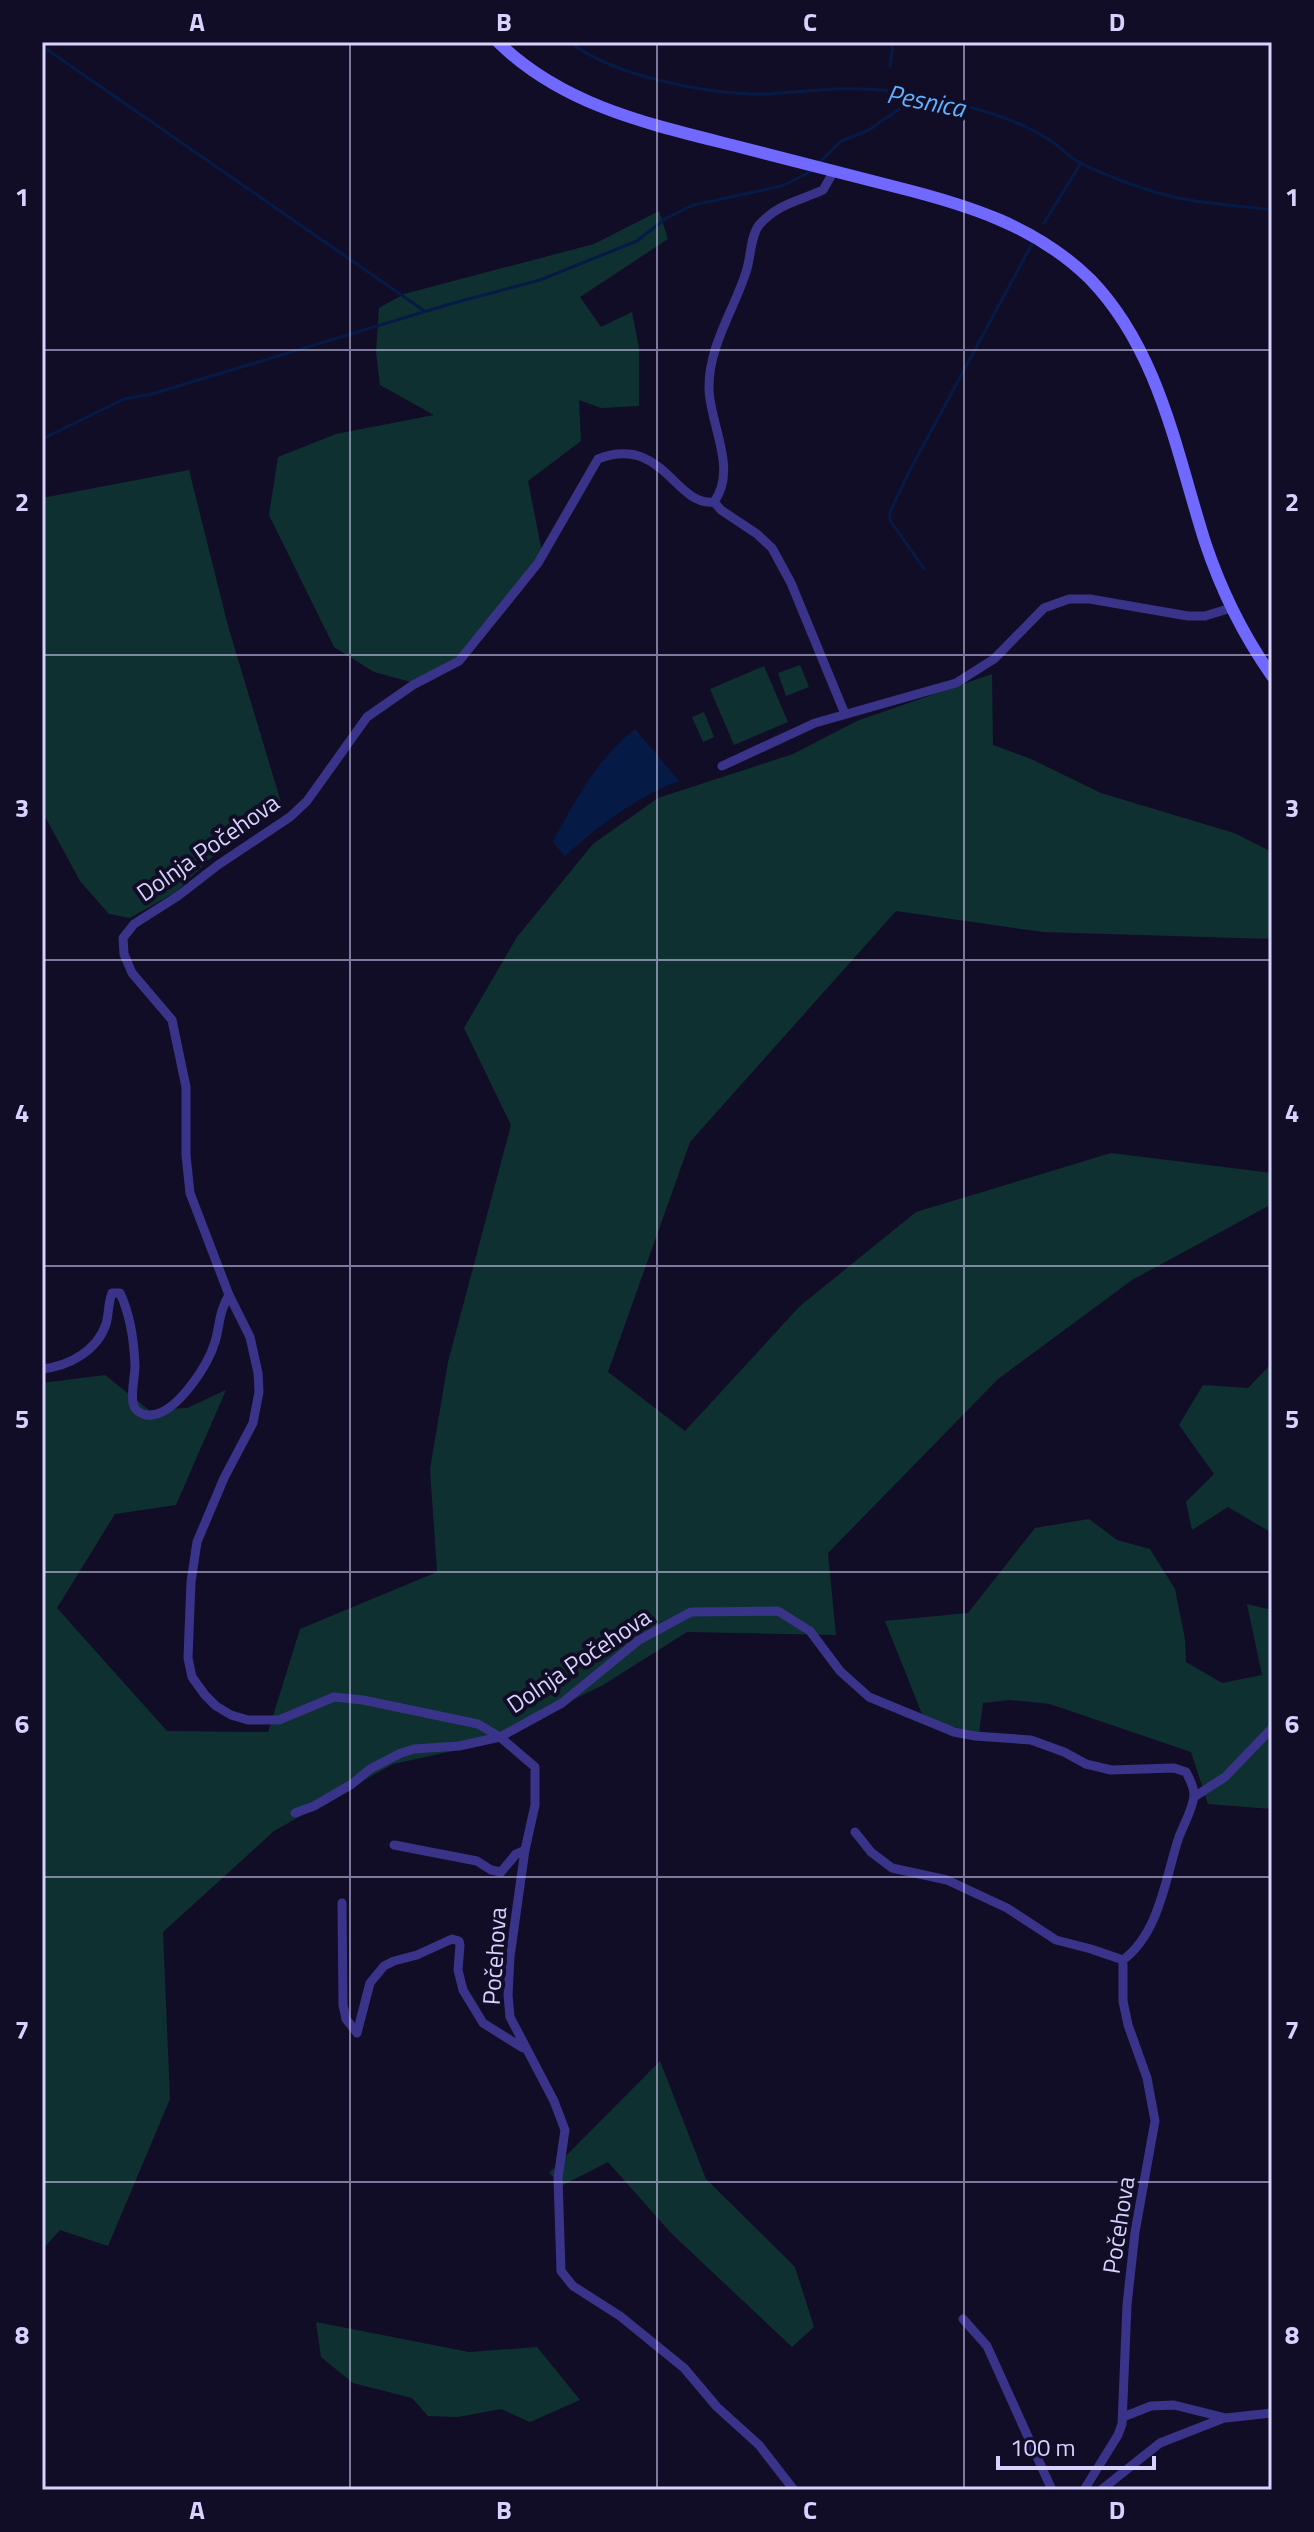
<svg xmlns="http://www.w3.org/2000/svg" width="1314" height="2532" font-family="'Titillium Web',sans-serif">
  <rect width="100%" height="100%" fill="#120d26"/>
  <path fill="#0f3030" d="M659 211 668 239 580 297 601 327 632 312 639 348V406L601 408 579 400 581 441 528 481 542 552 457 658 411 682 374 672 334 647 269 515 278 457 336 434 434 415 380 385 376 352 379 308 404 294 594 244Z
    M189 470 228 626 283 809 212 857 176 892 130 918 109 914 80 881 42 811V498Z
    M800 665 809 687 786 696 778 673Z
    M764 666 788 722 734 745 710 689Z
    M992 674 993 745 1031 759 1101 793 1234 833 1272 852V939L1043 932 896 911 690 1142 608 1372 685 1431 800 1306 916 1212 1111 1153 1272 1173V1204L1132 1280 998 1379 828 1553 836 1635 687 1632 603 1685 481 1745 393 1764 274 1831 163 1932 170 2099 108 2246 60 2230 42 2250V1383L105 1375 149 1410 187 1408 226 1390 176 1505 115 1514 57 1608 167 1731 268 1732 300 1629 437 1572 430 1469 448 1362 511 1125 464 1028 517 937 593 844 658 798 793 754 857 721Z
    M704 712 714 737 703 742 692 717Z
    M1272 1363V1533L1228 1507 1192 1530 1186 1502 1214 1474 1179 1425 1203 1385 1248 1388Z
    M1089 1519 1117 1540 1150 1549 1175 1589 1185 1639 1186 1662 1222 1683 1262 1675 1247 1604 1272 1610V1809L1208 1804 1191 1752 1050 1704 1010 1700 983 1703 979 1733 950 1726 922 1714 885 1621 968 1613 1035 1528Z
    M660 2061 706 2179 795 2267 814 2327 792 2347 671 2233 608 2162 563 2185 549 2173Z
    M316 2322 469 2352 537 2347 580 2400 530 2422 501 2409 458 2417 428 2416 412 2398 353 2383 321 2357Z"/>
  <path fill="#051b46" d="M635 729 679 781C635 798 599 825 565 856L553 842C575 800 597 759 635 729Z"/>
  <g fill="none" stroke-linecap="round" stroke-linejoin="round">
    <path stroke="#051b46" stroke-width="3" d="M570 42C614 77 711 95 767 94 807 92 847 85 888 91 939 98 1006 112 1050 140 1060 146 1068 157 1079 162 1108 177 1150 192 1182 199 1211 204 1242 206 1272 210
      M42 46 423 310
      M890 67 893 42
      M820 162 841 141 869 130 918 96
      M1044 223 1081 163
      M42 439 124 399 152 394 450 304 540 280 637 241 665 219 693 205 782 186 812 171
      M924 569 890 520V512L909 472 1032 244"/>
    <path stroke="#393489" stroke-width="9" d="M714 502C738 469 710 425 709 389 708 347 734 310 746 272 751 258 750 237 759 225 777 204 799 201 823 190L834 171
      M722 766 815 723 956 683 994 659 1044 608 1069 599H1090L1188 616H1205L1231 608
      M42 1369C69 1366 97 1351 106 1324 109 1314 108 1303 112 1293H120C130 1314 134 1342 135 1365 135 1377 131 1391 133 1403 135 1412 143 1416 152 1415 178 1412 208 1365 215 1342 220 1325 219 1311 229 1295
      M1194 1797 1225 1777 1272 1728
      M295 1813 314 1806 352 1784 370 1769 401 1753 414 1749 459 1746 500 1737 562 1703 639 1640 691 1612 778 1611 810 1631 840 1671 869 1697 954 1732 975 1736 1031 1740 1064 1752 1086 1764 1111 1770 1174 1768 1186 1772C1190 1780 1194 1786 1194 1795 1193 1811 1181 1828 1177 1843 1165 1882 1158 1934 1123 1960V2001L1128 2025 1147 2078 1155 2121 1135 2232 1127 2305 1122 2424 1118 2435 1084 2490
      M855 1832 871 1852 892 1868 947 1880 1007 1908 1056 1940 1091 1949 1123 1960
      M394 1845 477 1861 491 1870 501 1872 516 1854 525 1850
      M342 1903 343 2005 346 2019 357 2033 370 1983 384 1966 394 1961 417 1955 452 1939 459 1941 460 1945 458 1970 463 1990 483 2023 523 2048
      M963 2319 987 2346 1052 2490
      M1123 2417 1151 2406 1174 2405 1226 2418 1272 2413
      M794 2490 759 2445 717 2407 684 2368 620 2316 573 2286 561 2271 558 2178 565 2130 554 2101 510 2017 508 1995 510 1957 525 1850 535 1805V1767L500 1737 478 1724 363 1700 334 1697 279 1720H248L231 1715 216 1706 205 1695 192 1677 188 1658 189 1632 191 1582 197 1542 224 1478 253 1423 259 1392 258 1373 250 1337 229 1295 190 1193 186 1155V1087L172 1020 132 973 124 954 123 938 134 924 178 896 218 865 290 817 307 801 367 717 413 685 459 661 538 563 598 459C663 434 675 507 714 502L721 510 757 534 772 548 791 583 845 714
      M1101 2490 1160 2443 1224 2418"/>
    <path stroke="#7169ff" stroke-width="12" d="M498 42C562 105 648 124 732 145 787 159 842 173 896 187 968 205 1036 226 1090 279 1159 350 1176 451 1205 542 1221 590 1243 635 1272 676"/>
  </g>
  <path fill="none" stroke="#d8d2ff" stroke-width="2" stroke-opacity="0.55" d="M350 42V2490M657 42V2490M964 42V2490M42 350H1272M42 655H1272M42 960H1272M42 1266H1272M42 1572H1272M42 1877H1272M42 2182H1272"/>
  <g text-anchor="middle" stroke-width="8" stroke-linejoin="round" paint-order="stroke">
    <g font-size="24" fill="#d8d2ff" stroke="#120d26">
      <text transform="translate(208 848) rotate(-35)" y="8">Dolnja Počehova</text>
      <text transform="translate(579 1661) rotate(-34)" y="8">Dolnja Počehova</text>
      <text transform="translate(495 1956) rotate(-86)" y="8">Počehova</text>
      <text transform="translate(1119 2225) rotate(-81)" y="8">Počehova</text>
    </g>
    <g font-size="26" font-style="italic" fill="#60b1ff" stroke="#120d26">
      <text transform="translate(926 101) rotate(11)" y="9">Pesnica</text>
    </g>
  </g>
  <rect width="1314" height="2532" fill="none" stroke="#120d26" stroke-width="88"/>
  <path d="M998 2456v12h156v-12" fill="none" stroke="#d8d2ff" stroke-width="4"/>
  <text x="1010" y="2456" font-size="24" fill="#d8d2ff" stroke="#120d26" stroke-width="6" paint-order="stroke">100 m</text>
  <rect x="44" y="44" width="1226" height="2444" fill="none" stroke="#d8d2ff" stroke-width="3"/>
  <g font-size="26" text-anchor="middle" font-weight="bold" fill="#d8d2ff">
    <text x="197" y="31">A</text>
    <text x="504" y="31">B</text>
    <text x="810" y="31">C</text>
    <text x="1117" y="31">D</text>
    <text x="22" y="206">1</text>
    <text x="1292" y="206">1</text>
    <text x="22" y="511">2</text>
    <text x="1292" y="511">2</text>
    <text x="22" y="817">3</text>
    <text x="1292" y="817">3</text>
    <text x="22" y="1122">4</text>
    <text x="1292" y="1122">4</text>
    <text x="22" y="1428">5</text>
    <text x="1292" y="1428">5</text>
    <text x="22" y="1733">6</text>
    <text x="1292" y="1733">6</text>
    <text x="22" y="2039">7</text>
    <text x="1292" y="2039">7</text>
    <text x="22" y="2344">8</text>
    <text x="1292" y="2344">8</text>
    <text x="197" y="2519">A</text>
    <text x="504" y="2519">B</text>
    <text x="810" y="2519">C</text>
    <text x="1117" y="2519">D</text>
  </g>
</svg>
